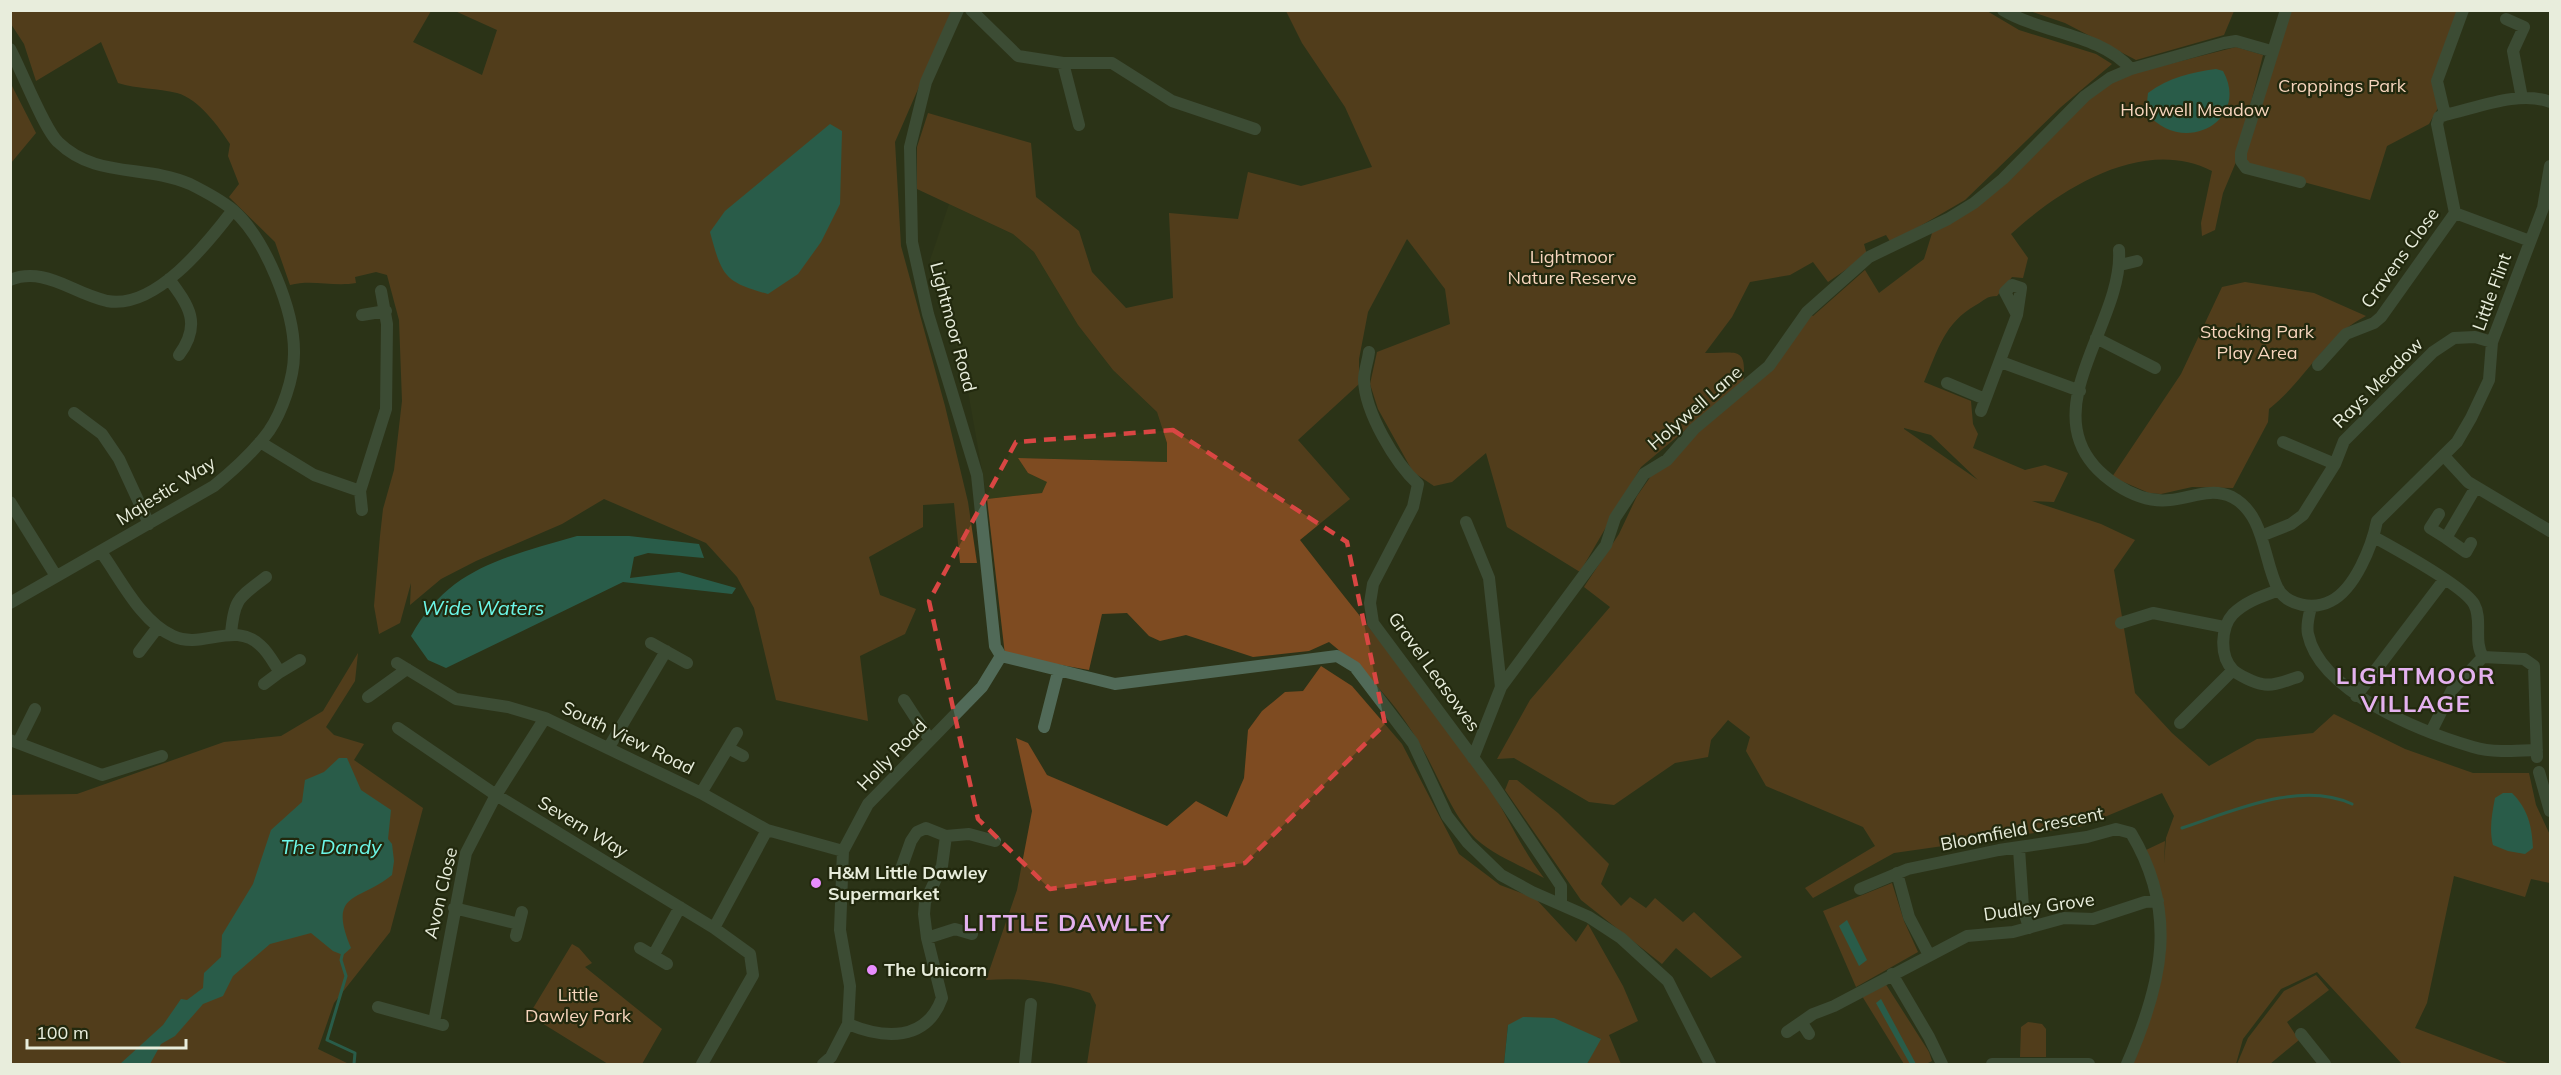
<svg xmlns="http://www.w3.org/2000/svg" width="2561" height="1075" font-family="Mulish,sans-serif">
  <rect width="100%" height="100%" fill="#2c3318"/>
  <path fill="#333c19" d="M949 204 1013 234 1034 252 1078 325 1113 370 1157 412 1167 443V462L1018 458 1028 473 1048 482 1042 493 987 499 966 380 930 260Z"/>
  <path fill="#7e4b21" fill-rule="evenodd" d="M10 11H431L413 42 482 75 497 30 455 11H952L895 142 901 246 945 406 968 502 977 563H960L954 503 923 505V527L869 557 880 595 916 609 905 634 860 656 868 721 776 700 754 608 737 577 706 543 604 499 562 524 476 561 441 579 410 605 411 583 400 623 379 634 374 606 380 536 383 509 394 470 402 401 399 320 387 275 376 272 355 277 356 283C333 287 312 279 290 285L275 242 229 197 239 184 228 156 230 144C219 127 199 99 177 93 158 88 137 89 118 83L101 42 36 81 24 44 11 24Z
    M1286 11H1987L2019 30 2096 54 2112 64 2061 107 1965 200 1891 243 1886 235 1864 244 1867 255 1828 282 1813 262 1790 275 1750 282 1732 317 1705 353C1734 354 1748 344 1743 382L1641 467 1580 572 1507 527 1486 453 1452 482 1434 486 1413 472 1378 409 1370 384 1377 352 1450 324 1445 289 1407 239 1368 312 1359 359V384L1298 440 1350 499 1300 540C1362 621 1430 699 1487 784 1507 814 1521 849 1544 878 1522 866 1495 856 1476 839 1452 815 1439 777 1422 748 1396 702 1369 675 1329 642L1309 651 1253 657 1186 635 1160 641 1149 636 1127 613 1102 614 1089 670 1005 655 987 499 1042 493 1047 482 1028 473 1018 458 1167 462V443L1157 412 1113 370 1078 325 1034 252 1013 234 917 189V147L928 113 1031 143 1036 197 1079 231 1092 272 1126 308 1173 298 1169 213 1238 219 1248 172 1301 186 1372 167 1345 107 1302 43Z
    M2030 11H2234L2224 35 2136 60 2065 23Z
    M2289 11H2459L2432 80 2438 108 2429 124 2387 146 2370 200 2248 167 2243 153Z
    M2236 47 2263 55 2236 162 2223 193 2215 230 2202 236 2201 223 2212 171C2144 136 2061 188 2011 234L2028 258 2023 278 2012 277 1997 296C1986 296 1985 300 1976 305 1944 323 1938 350 1924 382L1971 401 1973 424 1978 434 1973 448 2025 470 2045 465 2068 473 2054 502 2032 501 2101 524 2135 540 2114 570 2135 693 2172 733 2209 766 2257 739 2313 733 2334 714 2405 749 2473 773H2529L2536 805 2550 835V883L2531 879 2525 897 2454 876 2427 1003 2415 1028 2510 1064H2402L2317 972 2281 989 2243 1039 2236 1064H2131L2157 997 2162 932 2146 850 2165 841 2164 864 2166 838 2174 816 2162 793 2083 826 1894 853 1813 898 1805 888 1875 846 1863 827 1766 786 1746 751 1750 737 1728 720 1711 740 1708 757 1675 763 1614 805 1589 802 1514 758 1497 759 1530 700 1610 607 1584 587 1619 534 1637 496 1651 476 1769 366 1807 312 1813 316 1865 270 1879 293 1924 259 1933 230 1942 228 2100 89 2122 76ZM1904 428 1931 435 1978 480 1904 429Z
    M11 84 36 133 11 163H10Z
    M2245 282 2314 293 2366 316C2324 337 2305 381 2269 409L2268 422 2233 488 2192 487 2161 494 2149 493 2112 477 2181 374 2222 287Z
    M358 653 355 681 326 727 334 735 364 744 354 760 423 808 390 932 334 1003 318 1049 349 1064H11L10 795 77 794 224 742 281 736 323 711Z
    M1321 666 1352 686 1402 744 1459 854 1500 885 1535 898 1576 942 1588 924 1623 986 1638 1021 1609 1035 1621 1064H1587L1600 1038 1508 1025 1504 1064H1087L1096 1005 1090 993C1055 982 1022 977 986 980L1017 890 1032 811 1016 738 1028 743 1047 775 1167 826 1196 801 1227 817 1244 778 1248 730 1262 711 1285 692 1303 691Z
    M1509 780H1517L1558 813 1609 864 1601 884 1621 906 1630 897 1646 908 1655 898 1683 922 1694 912 1742 957 1711 978 1676 948 1662 964 1581 900 1505 790Z
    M1892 883 1904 921 1918 952 1856 987 1823 911Z
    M572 944 579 948 592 963 585 967 662 1029 642 1064H608L529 1015Z
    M2316 975 2329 990 2287 1022 2299 1040 2270 1064H2237L2248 1038 2284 991Z
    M1885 983 1929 1052 1932 1061 1926 1064H1904L1862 996Z
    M2028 1022 2042 1024 2046 1029V1057H2020L2021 1027Z"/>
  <path fill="#278f85" d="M2216 69 2223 71C2251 121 2182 158 2146 112L2148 93C2168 78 2192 72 2216 69Z
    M830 124 842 131 840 204 821 242 798 274 768 294C724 282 722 276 710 232L725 211Z
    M577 536H629L699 544 704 558 648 553 634 557 630 578 679 572 736 588 732 594 623 582 446 668 428 660 411 636C449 567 506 557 577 536Z
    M339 758H347L361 790 391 810 388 839 392 844 394 861 392 875C359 902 327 891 351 948L343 955 333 951 311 933 270 944 233 976 223 996 203 1004 175 1036 161 1044 150 1064H120L163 1025 181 999 187 1000 203 988 204 973 221 957 222 935 253 884 271 830 302 802 305 780 324 772Z
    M2503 793H2512C2528 809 2532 826 2533 848L2525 854 2508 851 2493 845C2489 829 2492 814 2495 798Z
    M1847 920 1867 960 1859 966 1839 926Z
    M1881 999 1916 1064H1910L1876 1003Z
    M1523 1017 1554 1018 1601 1039 1587 1064H1504L1508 1025Z"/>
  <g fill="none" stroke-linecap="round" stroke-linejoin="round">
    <path stroke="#278f85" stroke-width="3" d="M2182 828C2233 811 2300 780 2352 804
      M343 951 341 960 346 976 327 1040 355 1053 354 1064"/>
    <path stroke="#516a58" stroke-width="12" d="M958 10 926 82 910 147 912 242 928 314 977 475 995 646 1001 656
      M971 10 1018 56 1063 63H1112L1172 101 1255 129
      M2003 10C2043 34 2099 33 2131 69
      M2286 10 2241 153V161L2246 168 2300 182
      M2506 19 2524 27 2513 51 2522 98
      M10 49C21 69 44 129 58 142 96 179 144 164 190 184 204 191 221 200 233 210 265 238 295 311 294 354 294 378 282 412 269 431 253 453 235 469 214 486L10 603
      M1063 63 1079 125
      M2445 115 2437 81 2463 10
      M2530 241 2455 213 2437 124 2439 117 2445 115C2477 108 2519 90 2550 102
      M2119 250C2123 312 2058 383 2080 442 2092 475 2136 504 2170 500 2191 498 2211 487 2232 497 2265 514 2263 560 2278 589 2288 606 2314 610 2331 601 2355 589 2372 546 2377 521L2457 442 2471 418 2489 380 2492 342 2543 208 2550 166
      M2120 265 2137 261
      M169 279C189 306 202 324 179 355
      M10 280C32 271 52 279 72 288 83 293 95 298 107 301 155 310 207 244 233 210
      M362 315 386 311
      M2096 338 2155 368
      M1369 352C1368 361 1364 371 1364 380 1365 412 1395 463 1418 484L1413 507 1373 584 1370 603 1373 623 1492 783 1561 886V903
      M2001 362 2080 391
      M2318 365 2346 334 2374 323 2381 317 2455 213
      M1947 383 1985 399
      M1981 411 2017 315 2021 288 2012 285 2005 292 2017 315
      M74 413 102 434 119 459 149 524
      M260 442 314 475 360 491 386 409 387 324 381 291
      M2283 442 2335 464
      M2444 456 2468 482 2550 531
      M360 491 362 510
      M10 502 56 576
      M2439 514 2430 528 2446 538
      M1466 522 1489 578 1501 687
      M2261 536 2291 524 2303 515 2335 464 2344 441 2433 352 2454 338 2475 337 2492 342
      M2374 537C2394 548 2464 586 2474 604 2483 620 2473 641 2483 657L2524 659 2534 666 2537 757
      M2471 543 2466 552 2446 538 2476 487
      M101 552C120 578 141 622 173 636 202 650 235 620 261 646 269 653 274 664 280 672L264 684
      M2279 590C2263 596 2246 601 2233 614 2221 627 2219 656 2233 670 2238 675 2255 683 2262 684 2274 687 2287 680 2298 677
      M2311 607C2309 616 2306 624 2308 634 2320 692 2422 732 2473 747 2493 753 2516 751 2537 750
      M2121 623 2153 613 2224 627
      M231 634C234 598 239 598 266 577
      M651 643 687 663
      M139 652 158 627
      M1001 656 1115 684 1337 656 1355 667 1413 743 1447 816 1468 843 1501 875 1532 892 1589 917 1621 938 1668 981 1710 1064
      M397 663 456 699 508 707 545 718 701 793 767 830 843 851
      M280 672 300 660
      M2356 696 2444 580
      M368 697 407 669
      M904 700 930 740
      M2180 723 2233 670
      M1044 727 1058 672
      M398 728 496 795 714 928 750 954 753 975 702 1064
      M2431 732 2452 690 2483 657
      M10 740 102 775 162 756
      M18 743 35 709
      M609 747 666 651
      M728 748 743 756
      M1473 758 1501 687 1606 545 1615 518 1644 474 1667 460 1694 429 1769 366 1807 312 1869 257 1948 219 1974 203 2003 179 2085 96 2110 78 2131 69 2224 43 2236 41 2271 51
      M2539 772 2550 811
      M701 793 737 733
      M946 836 969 834 995 841
      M2019 849 2023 907 2029 928
      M1897 873 1909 917 1929 955
      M1860 889 1908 869 1999 850 2087 837 2116 829 2131 833C2179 913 2162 984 2127 1064
      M454 908 519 924
      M714 928 767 830
      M516 936 522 912
      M927 938 955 929 972 934
      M640 948 667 964
      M653 956 680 907
      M1892 974 1929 1037 1942 1064
      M378 1007 443 1025
      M434 1022 466 853 496 795 545 718
      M1802 1023 1809 1034
      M848 1024C884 1039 926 1042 942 998L927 938 924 914 925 902 942 866 946 836 926 828 917 832 911 841 901 869
      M1787 1032 1813 1014 1834 1006 1967 936 2013 932 2064 918 2093 919 2145 902 2158 901
      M2301 1034 2325 1064
      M823 1064 831 1057 848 1024 850 986 840 930 843 851 868 804 982 687 1001 656
      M1025 1064 1031 1004
      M1992 1064H2089"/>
  </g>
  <path d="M0 0H2561V1075H0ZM1173 430 1347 542 1385 724 1245 863 1050 889 978 819 929 601 1016 442Z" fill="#2c3318" fill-opacity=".55" fill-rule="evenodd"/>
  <path fill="none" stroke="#d94643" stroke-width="4.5" stroke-dasharray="12 8" stroke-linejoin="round" d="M1173 430 1347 542 1385 724 1245 863 1050 889 978 819 929 601 1016 442Z"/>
  <g fill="#e98dfe" stroke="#22290e" stroke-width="2">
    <circle cx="816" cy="883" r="6"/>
    <circle cx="872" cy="970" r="6"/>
  </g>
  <g text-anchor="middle" stroke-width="4.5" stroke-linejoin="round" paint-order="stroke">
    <g font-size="18" fill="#f7d5bd" stroke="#22290e">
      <text x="2342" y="92">Croppings Park</text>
      <text x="2195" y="116">Holywell Meadow</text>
      <text x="1572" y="263">Lightmoor<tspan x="1572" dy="21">Nature Reserve</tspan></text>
      <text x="2257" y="338">Stocking Park<tspan x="2257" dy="21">Play Area</tspan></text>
      <text x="578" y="1001">Little<tspan x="578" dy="21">Dawley Park</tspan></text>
    </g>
    <g font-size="18" fill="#e8eddc" stroke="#22290e">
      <text transform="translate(2400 258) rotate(-54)" y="6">Cravens Close</text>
      <text transform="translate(2492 292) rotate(-70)" y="6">Little Flint</text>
      <text transform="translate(953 327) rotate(75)" y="6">Lightmoor Road</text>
      <text transform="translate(2378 383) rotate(-45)" y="6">Rays Meadow</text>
      <text transform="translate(1695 408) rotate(-41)" y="6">Holywell Lane</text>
      <text transform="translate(166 491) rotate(-32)" y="6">Majestic Way</text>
      <text transform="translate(1434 672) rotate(54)" y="6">Gravel Leasowes</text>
      <text transform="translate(628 738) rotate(26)" y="6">South View Road</text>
      <text transform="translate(892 755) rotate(-46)" y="6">Holly Road</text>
      <text transform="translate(583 827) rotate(31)" y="6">Severn Way</text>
      <text transform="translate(2022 829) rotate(-11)" y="6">Bloomfield Crescent</text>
      <text transform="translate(441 893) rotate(-77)" y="6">Avon Close</text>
      <text transform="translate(2039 907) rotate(-8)" y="6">Dudley Grove</text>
    </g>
    <g font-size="18" font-weight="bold" fill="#e8eddc" stroke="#22290e" text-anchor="start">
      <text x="828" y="879">H&amp;M Little Dawley<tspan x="828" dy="21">Supermarket</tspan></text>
      <text x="884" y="976">The Unicorn</text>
    </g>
    <g font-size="20" font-style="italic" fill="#6cf7e8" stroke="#22290e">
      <text x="483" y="615">Wide Waters</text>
      <text x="331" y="854">The Dandy</text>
    </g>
    <g font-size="24" font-weight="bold" letter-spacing="1.5" fill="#e4b1ef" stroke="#22290e">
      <text x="2416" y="684">LIGHTMOOR<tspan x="2416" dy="28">VILLAGE</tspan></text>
      <text x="1067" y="931">LITTLE DAWLEY</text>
    </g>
  </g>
  <rect width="2561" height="1075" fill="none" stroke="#e8eddc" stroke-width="24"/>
  <path d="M27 1039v9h159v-9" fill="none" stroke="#e8eddc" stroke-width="3"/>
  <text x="36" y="1039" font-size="18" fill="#e8eddc" stroke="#22290e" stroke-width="4.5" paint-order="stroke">100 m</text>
</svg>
